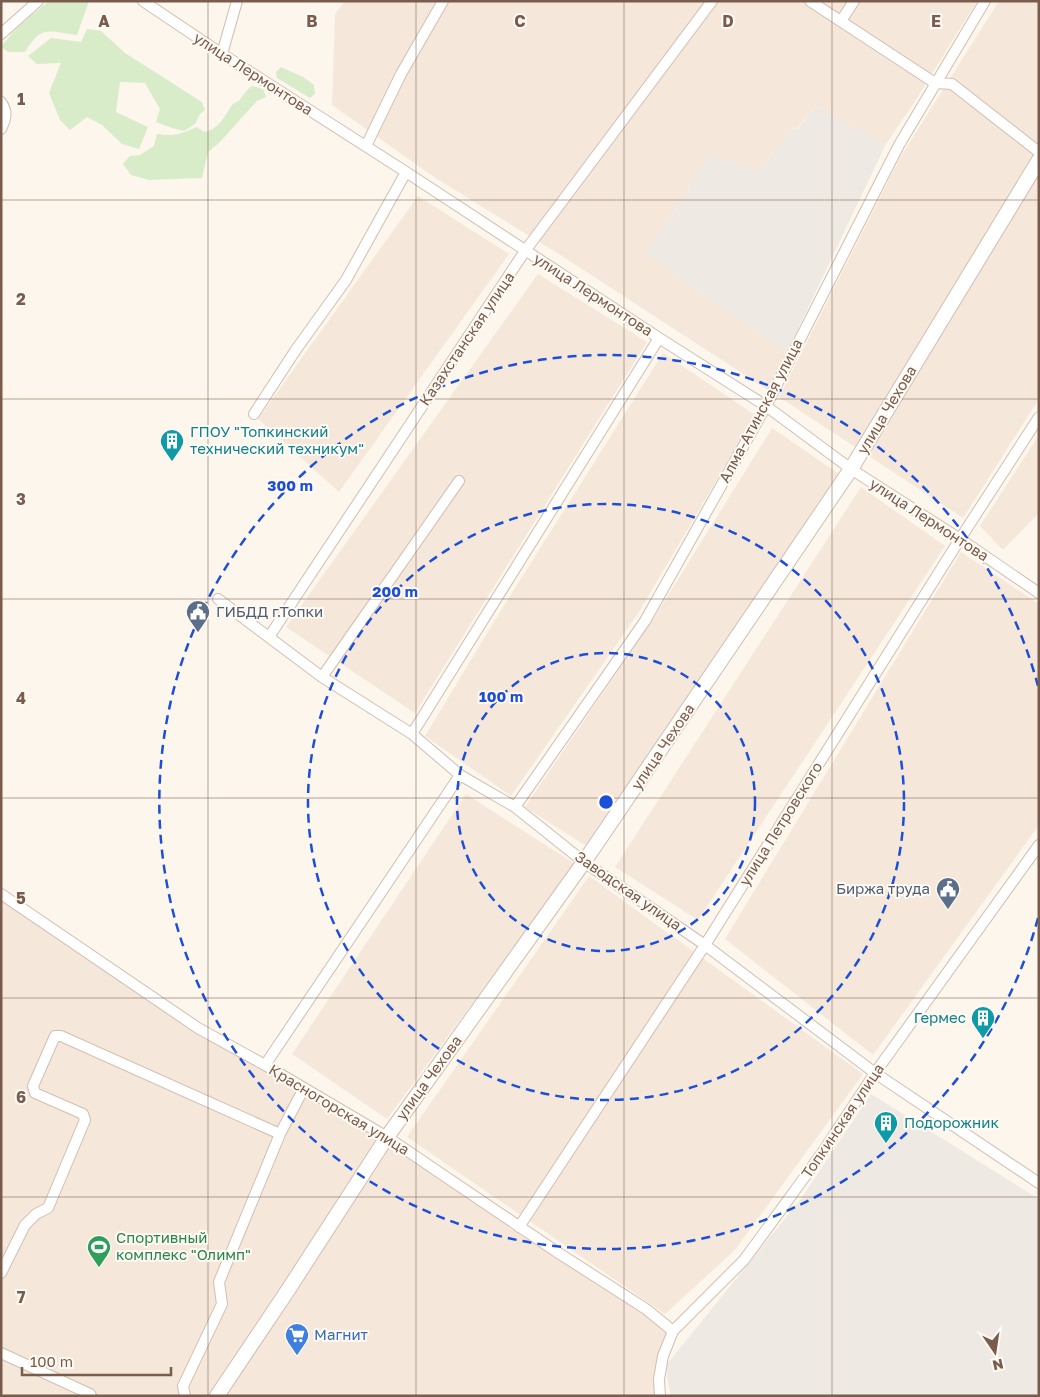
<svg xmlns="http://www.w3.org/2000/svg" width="1040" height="1397" font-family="'Golos Text',sans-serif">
  <rect width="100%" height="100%" fill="#fdf6ec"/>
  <path fill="#f5e8da" d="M345 1H977L912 106 886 144 815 106 796 130 792 128 759 172 689 184 688 193 646 252 681 280 787 352 768 390 562 256 437 179 332 105 335 14Z
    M999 1H1039V399L963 518 779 397 901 156Z
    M418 196 509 254 339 492 258 419Z
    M538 274 647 342 415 713 286 627Z
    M663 353 755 415 639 612 511 796 425 736 495 620Z
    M772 428 842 476 586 846 525 807 654 618Z
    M1039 435V513L1003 550 980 526Z
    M861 487 945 546 698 920 615 867Z
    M961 552 1039 604V825L873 1055 725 939Z
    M466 794 575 864 387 1119 292 1054Z
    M589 876 863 1074 735 1250 665 1314 407 1137Z
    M1 894 198 1028 387 1137 673 1331 660 1396H1Z"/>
  <path fill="#efe9e4" d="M815 106 886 144 787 352 681 280 646 252 688 193 689 184 712 154 759 172 792 128 797 130Z
    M871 1094 1039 1199V1396H671L667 1377V1364L800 1200Z"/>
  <path fill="#d8ecc9" d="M49 1H89L77 35C48 32 42 24 25 52H8L1 47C15 27 31 16 49 1Z
    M87 29 101 31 125 53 202 102 205 110 200 114 195 124 184 131 172 128 156 122 160 109 145 83 120 82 116 112 148 127 139 149 122 144 102 125 87 117 70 130 60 120 49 93 61 63 37 64 28 56 51 38 81 42Z
    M281 67 303 77 314 85 315 94 310 98 277 78 276 72Z
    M252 86 263 89 266 97 257 101 219 143 208 152 202 178 149 180 131 175 123 164 130 156 140 155 154 146 157 134C174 136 180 135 196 127L205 132C221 127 223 118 232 105 234 103 236 102 239 101 243 96 246 90 252 86Z"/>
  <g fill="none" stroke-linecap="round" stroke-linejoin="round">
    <g stroke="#d1beb0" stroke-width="12">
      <path id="minor" d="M143 1 222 54 406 172 659 338 766 406 851 469 960 539 1039 593
        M810 1 935 83 952 84 1039 152
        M841 21 854 1
        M1 34 38 1
        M222 54 237 1
        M1 102C8 112 6 119 1 129
        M366 146 401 74 443 1
        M254 414 295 351 346 280 406 172
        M218 599 322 677 412 734 460 775 515 807 584 862 705 945 875 1073 1039 1183
        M269 637 525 251 712 1
        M322 677 459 481
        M412 734 659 338
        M515 807 645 621 766 406 899 145 985 1
        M1 894 198 1028 265 1065 387 1137 557 1252 646 1309 673 1331
        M265 1065 460 775
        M519 1227 705 945 960 539 1039 417
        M1 1273 25 1225 36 1214 48 1208 85 1120 83 1114 35 1093 33 1086 55 1036H61L280 1134 304 1088
        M1 1353 90 1394 91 1396
        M185 1396 183 1386 222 1304 219 1282 280 1134
        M660 1396 659 1379 663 1356 673 1331 744 1260 780 1211 822 1153 875 1073 1039 845"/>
    </g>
    <g stroke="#d1beb0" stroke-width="16">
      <path id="tertiary" d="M217 1396 288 1290 387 1137 584 862 851 469 1039 160"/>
    </g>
    <use href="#minor" stroke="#fff" stroke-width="10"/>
    <use href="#tertiary" stroke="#fff" stroke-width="14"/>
  </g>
  <path fill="none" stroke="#7a5c4d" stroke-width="1" stroke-opacity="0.55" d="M208 1V1396M416 1V1396M624 1V1396M832 1V1396M1 200H1039M1 399H1039M1 599H1039M1 798H1039M1 998H1039M1 1197H1039"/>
  <g fill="none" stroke="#1d4ed8" stroke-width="2.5" stroke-dasharray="9 6">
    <circle cx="606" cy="802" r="149"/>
    <circle cx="606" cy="802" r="298"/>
    <path d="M1038 918A447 447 0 1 1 1038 686"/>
  </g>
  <defs>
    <g id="building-pin" transform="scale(1.25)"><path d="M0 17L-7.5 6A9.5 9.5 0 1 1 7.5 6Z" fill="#0f9aa8" stroke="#fffaf3"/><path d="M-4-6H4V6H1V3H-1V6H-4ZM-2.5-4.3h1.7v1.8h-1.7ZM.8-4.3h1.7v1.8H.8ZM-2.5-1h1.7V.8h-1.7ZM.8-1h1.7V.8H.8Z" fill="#fff"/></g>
    <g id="civic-pin" transform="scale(1.25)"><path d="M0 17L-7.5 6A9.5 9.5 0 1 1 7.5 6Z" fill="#5c6f8a" stroke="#fffaf3"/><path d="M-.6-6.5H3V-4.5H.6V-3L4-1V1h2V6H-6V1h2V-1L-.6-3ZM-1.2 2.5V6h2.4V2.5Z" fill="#fff"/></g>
    <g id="stadium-pin" transform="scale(1.25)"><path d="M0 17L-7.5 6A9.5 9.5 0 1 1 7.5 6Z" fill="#2e9e5b" stroke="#fffaf3"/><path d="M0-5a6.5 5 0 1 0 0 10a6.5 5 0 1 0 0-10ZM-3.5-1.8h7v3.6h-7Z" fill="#fff"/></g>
    <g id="supermarket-pin" transform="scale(1.25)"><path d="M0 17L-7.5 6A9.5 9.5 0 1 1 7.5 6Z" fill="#3f7fe0" stroke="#fffaf3"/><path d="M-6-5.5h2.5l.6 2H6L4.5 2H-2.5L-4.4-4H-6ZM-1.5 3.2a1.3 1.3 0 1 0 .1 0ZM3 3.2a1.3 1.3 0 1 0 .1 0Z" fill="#fff"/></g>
  </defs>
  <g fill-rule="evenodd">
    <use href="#building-pin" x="172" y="441"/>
    <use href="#civic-pin" x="198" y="612"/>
    <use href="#civic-pin" x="948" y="889"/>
    <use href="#building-pin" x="983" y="1018"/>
    <use href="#building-pin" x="886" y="1123"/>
    <use href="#stadium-pin" x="99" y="1247"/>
    <use href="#supermarket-pin" x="297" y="1335"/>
  </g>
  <g text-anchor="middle" stroke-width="4" stroke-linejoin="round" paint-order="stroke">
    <g font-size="15" fill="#7a5c4d" stroke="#fffaf3">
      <text transform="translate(253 74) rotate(33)" y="5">улица Лермонтова</text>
      <text transform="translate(593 295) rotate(33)" y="5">улица Лермонтова</text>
      <text transform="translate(467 339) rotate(-56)" y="5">Казахстанская улица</text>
      <text transform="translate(887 410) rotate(-59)" y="5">улица Чехова</text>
      <text transform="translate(761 411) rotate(-62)" y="5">Алма-Атинская улица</text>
      <text transform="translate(929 520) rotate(33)" y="5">улица Лермонтова</text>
      <text transform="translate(663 747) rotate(-56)" y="5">улица Чехова</text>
      <text transform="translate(781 824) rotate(-58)" y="5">улица Петровского</text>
      <text transform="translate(628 891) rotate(35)" y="5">Заводская улица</text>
      <text transform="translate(429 1078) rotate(-54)" y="5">улица Чехова</text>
      <text transform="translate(339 1110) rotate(31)" y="5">Красногорская улица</text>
      <text transform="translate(843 1121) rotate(-56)" y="5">Топкинская улица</text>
    </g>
    <g font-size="15" fill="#0d838f" stroke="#fffaf3" text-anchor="start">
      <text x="190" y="437">ГПОУ "Топкинский<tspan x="190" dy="17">технический техникум"</tspan></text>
      <text x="966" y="1023" text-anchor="end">Гермес</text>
      <text x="904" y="1128">Подорожник</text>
    </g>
    <g font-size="15" fill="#4e5e75" stroke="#fffaf3" text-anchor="start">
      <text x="216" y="617">ГИБДД г.Топки</text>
      <text x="930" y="894" text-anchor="end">Биржа труда</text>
    </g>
    <g font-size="15" fill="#27864d" stroke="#fffaf3" text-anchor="start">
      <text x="116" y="1243">Спортивный<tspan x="116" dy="17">комплекс "Олимп"</tspan></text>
    </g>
    <g font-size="15" fill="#366cbe" stroke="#fffaf3" text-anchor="start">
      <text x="314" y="1340">Магнит</text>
    </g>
  </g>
  <g font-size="16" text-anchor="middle" font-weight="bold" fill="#7a5c4d" stroke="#fffaf3" stroke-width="4" stroke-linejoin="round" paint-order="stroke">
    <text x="104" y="27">A</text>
    <text x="312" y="27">B</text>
    <text x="520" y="27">C</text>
    <text x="728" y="27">D</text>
    <text x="936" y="27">E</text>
    <text x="21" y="105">1</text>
    <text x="21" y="305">2</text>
    <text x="21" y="505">3</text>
    <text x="21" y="704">4</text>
    <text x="21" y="904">5</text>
    <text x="21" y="1103">6</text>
    <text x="21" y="1303">7</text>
  </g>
  <circle cx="606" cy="802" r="8" fill="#1d4ed8" stroke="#fffaf3" stroke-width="2.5"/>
  <g font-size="15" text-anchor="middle" font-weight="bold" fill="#1d4ed8" stroke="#fffaf3" stroke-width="4" stroke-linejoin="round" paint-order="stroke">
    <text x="290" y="491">300 m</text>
    <text x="395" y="597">200 m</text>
    <text x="501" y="702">100 m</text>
  </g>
  <rect width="1040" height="1397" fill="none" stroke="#7a5c4d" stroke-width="5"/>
  <g transform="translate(995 1352) rotate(167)" stroke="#fffaf3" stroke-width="4" paint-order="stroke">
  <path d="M0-4L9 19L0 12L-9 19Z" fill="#7a5c4d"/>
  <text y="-8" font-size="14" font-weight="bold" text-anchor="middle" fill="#7a5c4d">N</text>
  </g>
  <path d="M22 1367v8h149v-8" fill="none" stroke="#7a5c4d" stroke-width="2.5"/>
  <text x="30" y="1367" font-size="15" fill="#7a5c4d" stroke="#fffaf3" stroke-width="4" paint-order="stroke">100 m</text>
</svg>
